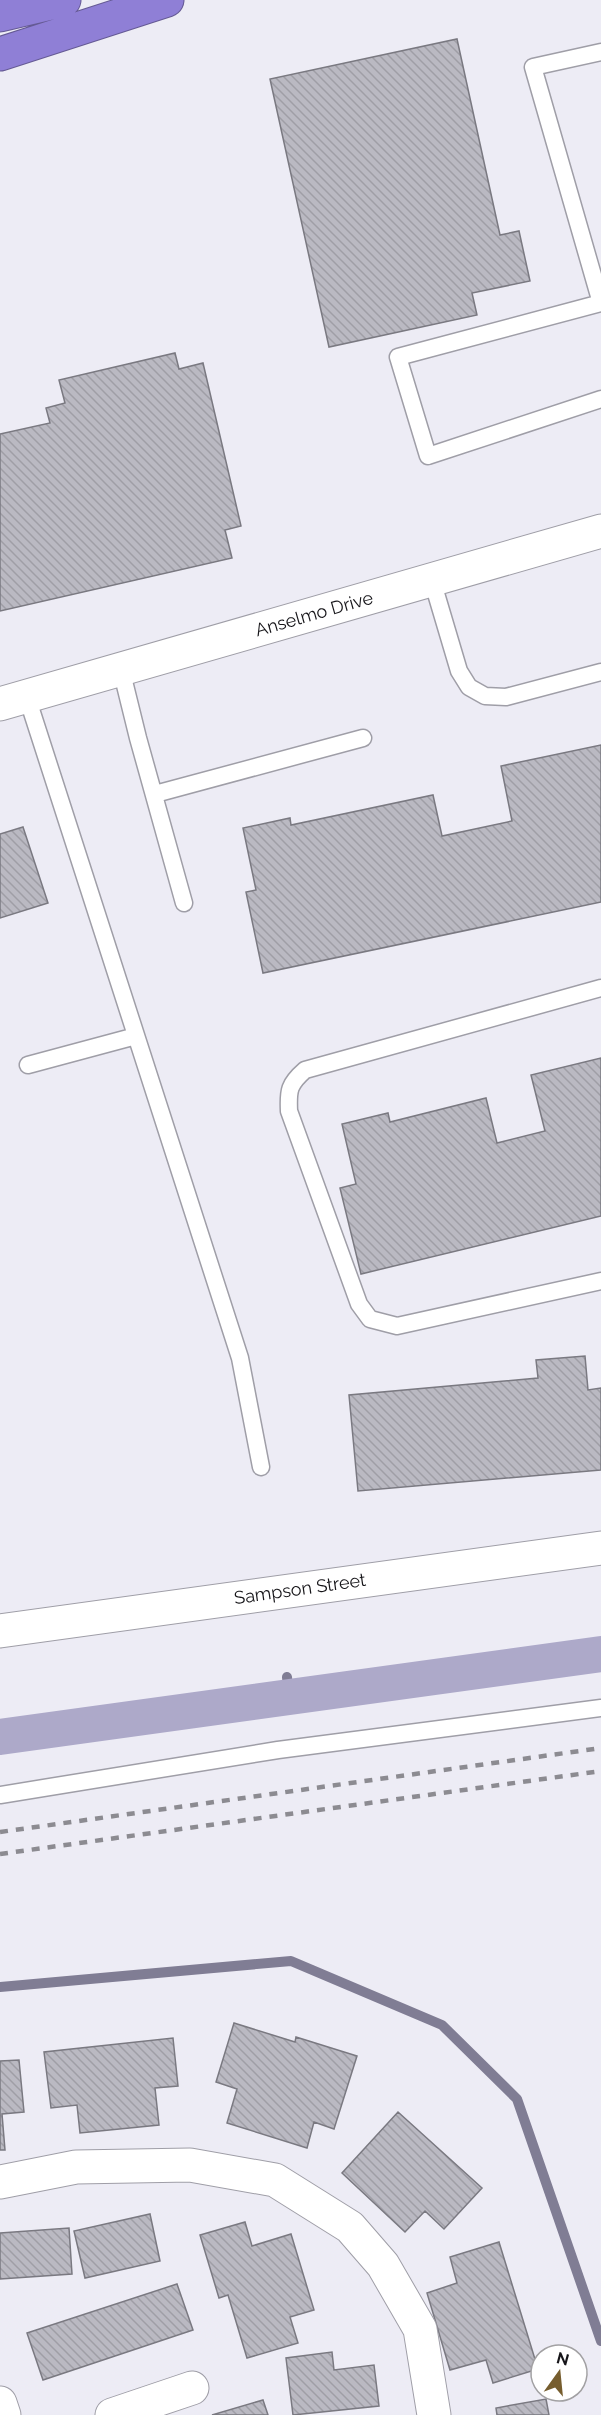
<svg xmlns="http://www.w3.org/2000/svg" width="601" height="2415" font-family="Raleway,sans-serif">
  <defs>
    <pattern id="building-back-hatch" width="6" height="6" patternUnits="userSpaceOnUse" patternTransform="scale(1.5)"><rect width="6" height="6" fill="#bab9c2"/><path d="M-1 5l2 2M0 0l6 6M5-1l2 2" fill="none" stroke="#9f9ea6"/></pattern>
  </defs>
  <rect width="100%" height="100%" fill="#edecf5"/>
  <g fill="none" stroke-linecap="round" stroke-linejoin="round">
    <path stroke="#807d94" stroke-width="10" d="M287 1677 289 1697
      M0 1987 291 1961 442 2025 517 2099 601 2341"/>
    <path stroke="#ada9c9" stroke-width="36" d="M0 1737 601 1654"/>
  </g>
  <path fill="url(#building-back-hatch)" stroke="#7a7981" stroke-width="1.5" d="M457 39 500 235 519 231 530 281 472 293 477 315 329 347 270 79Z
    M175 353 179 369 203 363 241 526 225 530 232 558 0 611V434L50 423 46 408 65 403 59 380Z
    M601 745V902L263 973 246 892 256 890 243 828 290 818 291 825 433 795 442 836 512 821 501 766Z
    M23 827 48 903 0 918V834Z
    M601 1058V1216L361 1274 340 1188 356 1184 342 1124 388 1113 390 1122 486 1098 497 1143 545 1131 531 1075Z
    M585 1356 588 1390 601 1388V1470L358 1491 349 1395 538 1378 536 1360Z
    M234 2023 295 2042 296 2037 357 2056 334 2129 314 2122 307 2148 227 2123 237 2089 216 2082Z
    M173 2038 178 2086 155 2088 159 2125 80 2133 77 2105 51 2108 44 2052Z
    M19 2060 24 2112 2 2114 5 2150H0V2061Z
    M398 2112 482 2188 444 2229 425 2211 405 2232 342 2173Z
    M150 2214 160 2261 85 2278 74 2231Z
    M245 2222 252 2246 291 2234 314 2310 290 2317 298 2343 247 2358 228 2295 219 2298 200 2235Z
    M69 2228 72 2274 0 2279V2233Z
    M499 2242 538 2369 493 2383 486 2360 450 2370 427 2293 457 2283 450 2257Z
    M177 2284 193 2330 43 2380 27 2333Z
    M332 2352 334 2370 374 2365 379 2406 293 2415 286 2358Z
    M546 2399 549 2415H497L496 2408Z
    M263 2400 268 2415H212Z"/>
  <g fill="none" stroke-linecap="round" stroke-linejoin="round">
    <g stroke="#9f9ea7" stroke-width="19">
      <path id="lane" d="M601 52 533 67 601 303 398 357 428 456 601 399
        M432 580 459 671 469 687 485 696 506 697 601 672
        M121 669 138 738 184 903
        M27 697 240 1358 261 1467
        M155 794 363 738
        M601 988 305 1070C289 1084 288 1090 289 1111L359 1304 370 1319 397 1326 601 1281
        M28 1065 136 1036
        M0 1795 278 1750 601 1708"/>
    </g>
    <g stroke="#9f9ea7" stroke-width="35">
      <path id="street" d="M0 704 601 531
        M0 2182 76 2167 190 2165 275 2180 350 2227 383 2265 420 2329 434 2415
        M0 2403 4 2415
        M112 2415 192 2388"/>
    </g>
    <g stroke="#9f9ea7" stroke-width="35">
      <path id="secondary" d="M0 1631 601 1548"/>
    </g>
    <g stroke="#655a94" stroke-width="35">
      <path id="highway" d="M0 15 64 0
        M0 54 167 0"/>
    </g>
    <use href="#lane" stroke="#fff" stroke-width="16"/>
    <use href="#street" stroke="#fff" stroke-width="33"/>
    <use href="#secondary" stroke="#fff" stroke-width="33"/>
    <use href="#highway" stroke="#8f7fd6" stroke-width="33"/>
    <path stroke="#8c8b91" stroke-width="4.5" stroke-dasharray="8 8" stroke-linecap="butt" d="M0 1832 601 1748
      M0 1854 601 1771"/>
  </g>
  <g text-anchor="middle" stroke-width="4.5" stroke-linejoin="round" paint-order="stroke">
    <g font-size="18" fill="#161519" stroke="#fff">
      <text transform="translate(314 614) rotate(-16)" y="6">Anselmo Drive</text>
      <text transform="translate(300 1589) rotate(-8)" y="6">Sampson Street</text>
    </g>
  </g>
  <g transform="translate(559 2373) rotate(15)"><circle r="28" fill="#ffffff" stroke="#a2a1a3" stroke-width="1.5"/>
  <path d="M0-4.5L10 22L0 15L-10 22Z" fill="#765d2e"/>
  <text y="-9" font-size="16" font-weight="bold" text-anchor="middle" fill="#161519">N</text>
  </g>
</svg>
